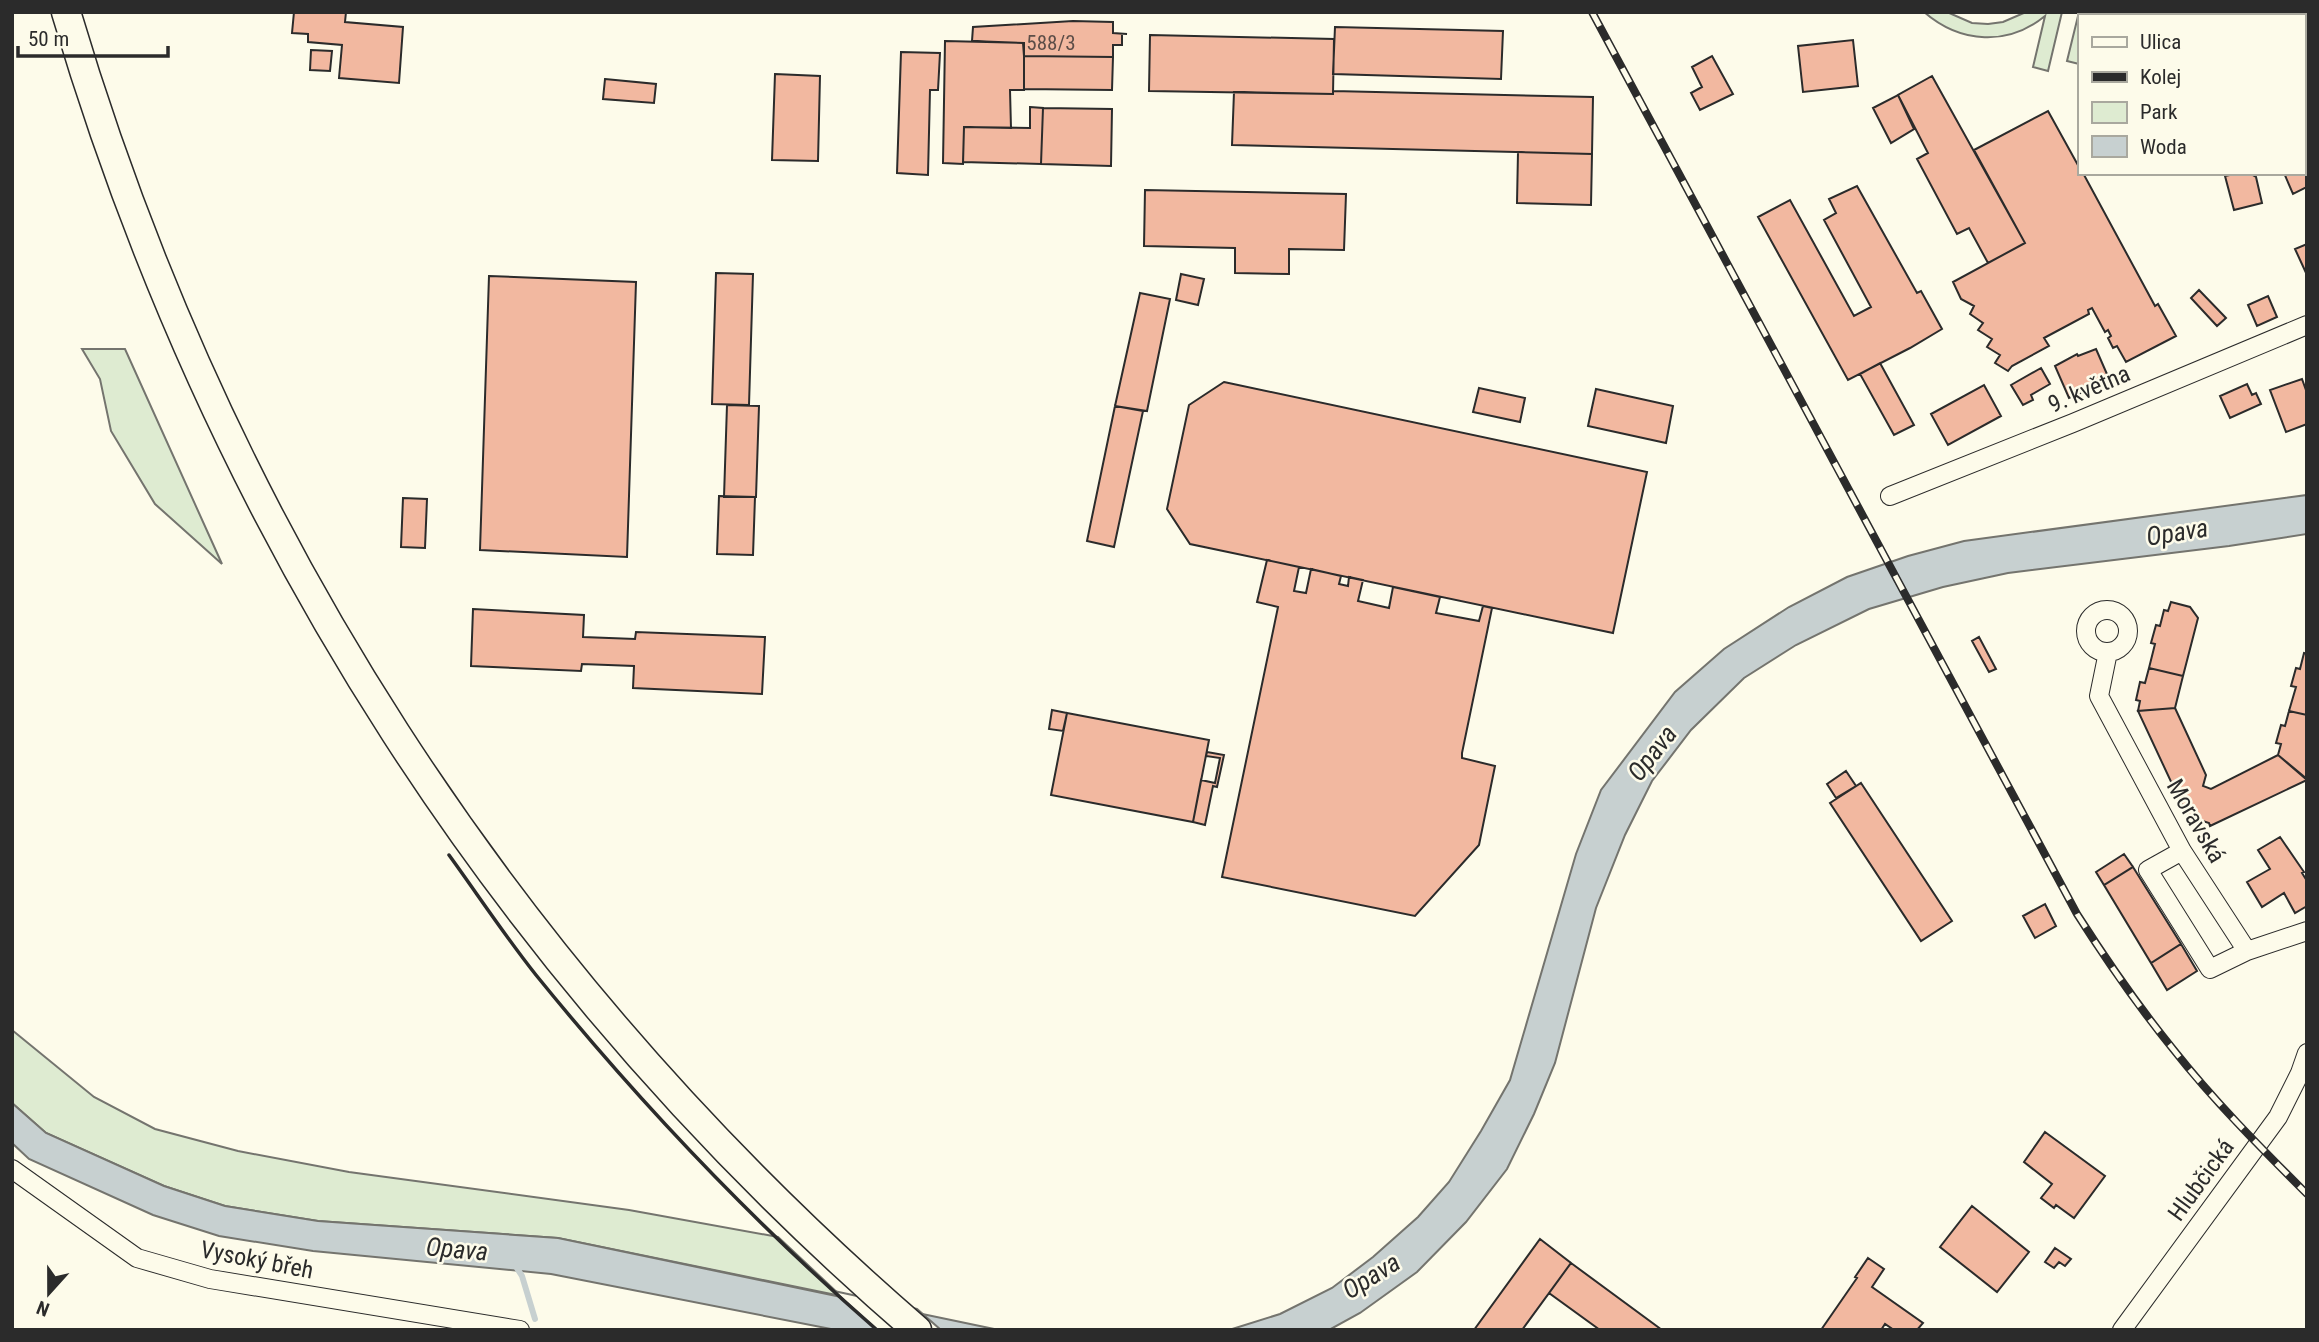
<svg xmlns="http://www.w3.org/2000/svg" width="2319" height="1342" font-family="'Roboto Condensed',sans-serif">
  <rect width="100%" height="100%" fill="#fdfbea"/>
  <path fill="#deebd1" stroke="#74746e" stroke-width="2" d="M1924 12H1947L1972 23 1988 24 2003 22 2026 12H2062L2048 71 2033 67 2045 16C2008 46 1961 44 1924 12Z
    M2079 12H2133V16H2079V64L2067 61Z
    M82 349H125L222 564 155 504 111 431 100 379Z
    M12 1030 94 1097 155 1129 238 1151 349 1172 629 1210 778 1237 841 1296 558 1238 318 1221 225 1206 164 1186 46 1133 12 1103Z"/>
  <path fill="#c7d0d0" stroke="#74746e" stroke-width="2" d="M2307 495V534L2229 546 2008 573 1943 587 1869 609 1796 645 1744 678 1691 730 1652 781 1625 835 1596 908 1555 1063 1534 1114 1507 1169 1466 1222 1417 1272 1360 1313 1329 1330H1229L1280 1314 1332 1288 1373 1257 1418 1217 1449 1182 1481 1131 1510 1080 1576 854 1601 790 1675 692 1724 649 1789 607 1847 577 1908 556 1964 541Z
    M12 1103 46 1133 164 1186 225 1206 318 1221 558 1238 999 1330H836L551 1274 313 1251 219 1236 153 1215 29 1159 12 1143Z"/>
  <path fill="#fdfbea" stroke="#74746e" stroke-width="2" d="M834 1291 917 1309 941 1330H877Z"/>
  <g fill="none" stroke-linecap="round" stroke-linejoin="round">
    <path stroke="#c7d0d0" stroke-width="6" d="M515 1265 522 1276 535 1319"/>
  </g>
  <path fill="#f2b8a0" stroke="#2b2b2b" stroke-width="2" d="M294 12H346L345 22 403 27 399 83 339 78 342 45 308 42V34L292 33Z
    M2186 12H2269V16H2187Z
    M1073 21 1113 22V33L1127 34H1122V45H1113V57L1024 56 1023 43 972 41 973 27Z
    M1335 27 1503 31 1501 79 1333 74Z
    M1150 35 1334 39 1333 94 1149 91Z
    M1853 40 1858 86 1803 92 1798 46Z
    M945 41 1024 43V90H1010L1011 128 964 127 963 164 943 163Z
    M311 50 332 51 330 71 310 70Z
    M901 52 940 53 938 90H930L928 175 897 173Z
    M1024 56 1113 57 1112 90 1024 89Z
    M1712 56 1733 94 1700 110 1691 93 1702 87 1692 67Z
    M775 74 820 76 818 161 772 160Z
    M1932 76 2025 243 1988 263 1969 228 1957 234 1917 159 1928 153 1898 95Z
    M605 79 656 84 654 103 603 99Z
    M1333 91 1593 97 1592 154 1232 145 1234 92 1333 94Z
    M1898 95 1914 129 1891 143 1873 108Z
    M1030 107 1043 108 1041 164 963 162 964 127 1030 128Z
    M1043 108 1112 109 1111 166 1041 164Z
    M2048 111 2079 167V173H2083L2155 306 2158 304 2176 336 2126 362 2117 346 2113 348 2108 338 2111 336 2108 330 2105 332 2092 308 2088 310 2089 314 2044 338 2049 346 2012 366 2008 371 1995 363 2000 355 1987 347 1992 339 1978 330 1983 323 1970 314 1974 306 1961 299 1953 282 2025 243 1974 150Z
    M2303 132 2307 140V187L2293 194 2284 173H2303Z
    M1518 152 1592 154 1591 205 1517 203Z
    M2239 173H2249L2256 177 2262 203 2234 210 2225 176Z
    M1857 186 1917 293 1921 291 1942 329 1910 348 1848 380 1758 217 1790 200 1854 316 1871 307 1824 220 1836 213 1829 199Z
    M1145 190 1346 194 1344 250 1289 249V274L1235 273V248L1144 246Z
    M2307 244V275L2295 249Z
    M716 273 753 274 749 405 712 404Z
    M1181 274 1204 279 1198 305 1176 300Z
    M489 276 636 282 627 557 480 550Z
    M2199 290 2226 318 2217 326 2191 298Z
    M1140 293 1170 299 1147 411 1115 406Z
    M2268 296 2277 317 2257 326 2248 305Z
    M2096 349 2110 381 2069 398 2055 366 2077 354 2078 356Z
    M1880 363 1914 425 1894 435 1860 374Z
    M2041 368 2050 384 2031 395 2033 400 2023 405 2011 385Z
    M2302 379 2307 393V424L2286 432 2270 390Z
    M1224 382 1647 472 1613 633 1190 544 1167 509 1189 405Z
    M2247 384 2252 395 2256 393 2261 404 2230 418 2220 396Z
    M1984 385 2001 416 1948 445 1931 414Z
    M1479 388 1525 398 1520 422 1473 412Z
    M1596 389 1673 406 1666 443 1588 426Z
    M727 405 759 406 756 497H724Z
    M1115 406 1143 411 1114 547 1087 541Z
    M719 496 755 497 753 555 717 554Z
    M403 498 427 499 425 548 401 547Z
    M1267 560 1299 567 1294 591 1306 593 1311 569 1341 576 1339 584 1348 586 1349 577 1363 580 1358 601 1389 608 1393 587 1440 597 1436 613 1479 621 1483 606 1492 608 1462 753V758L1495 766 1479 845 1415 916 1222 877 1278 607 1257 602Z
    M2171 602 2190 607 2198 618 2183 676 2149 668 2155 644 2151 643 2156 625 2160 626 2164 610 2168 611Z
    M473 609 584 615 583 637 635 639 636 632 765 637 762 694 633 688 634 666 582 664 581 671 471 666Z
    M1979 637 1996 669 1989 672 1972 641Z
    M2304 653 2307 654V715L2289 711 2296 687 2291 686 2296 668 2300 669Z
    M2149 668 2183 676 2175 708 2138 711 2140 701 2136 700 2140 682 2145 683Z
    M2175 708 2206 775 2203 786 2211 789 2278 755 2307 780 2210 826 2209 823 2191 817 2188 818 2138 711Z
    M1052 710 1067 713 1063 731 1049 729Z
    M2289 711 2307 715V779L2278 755 2281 744 2276 743 2281 725 2285 726Z
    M1067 713 1209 740 1193 822 1051 795Z
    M1207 752 1224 755 1217 787 1213 786 1205 825 1193 822 1201 780 1215 783 1220 758 1206 756Z
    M1846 771 1856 786 1836 798 1827 784Z
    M1861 783 1952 921 1921 941 1830 803Z
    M2280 837 2304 872 2302 873 2307 881V906L2295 913 2284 893 2262 907 2247 882 2270 869 2258 850Z
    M2124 854 2133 867 2104 885 2096 872Z
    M2133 867 2181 944 2151 963 2104 885Z
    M2045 904 2056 926 2035 938 2023 916Z
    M2181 944 2197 971 2167 990 2151 963Z
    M2045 1132 2105 1176 2074 1218 2056 1205 2054 1208 2041 1198 2052 1184 2024 1162Z
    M1972 1206 2029 1252 1997 1292 1940 1247Z
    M1540 1239 1571 1263 1522 1330H1474Z
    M2055 1248 2071 1259 2065 1266 2059 1262 2054 1268 2045 1262Z
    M1868 1258 1884 1269 1872 1287 1923 1323 1917 1330H1894L1885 1324 1881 1330H1821L1857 1278 1855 1277Z
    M1571 1263 1662 1330H1600L1549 1293Z"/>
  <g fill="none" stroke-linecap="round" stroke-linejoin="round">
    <g stroke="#2b2b2b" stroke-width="20">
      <path id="street" d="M1890 496 2073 423 2307 325
        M2086 631a21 21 0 1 1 42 0a21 21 0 1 1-42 0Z
        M2108 652 2099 696 2182 851 2247 951 2307 931
        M2182 851 2148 870 2210 969 2247 951
        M12 1169 137 1258 210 1279 520 1330
        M2122 1330 2278 1117 2300 1073 2307 1053"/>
    </g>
    <g stroke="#2b2b2b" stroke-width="31">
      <path id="primary" d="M66 12C220 531 507 976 917 1330"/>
    </g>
    <use href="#street" stroke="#fdfbea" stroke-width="18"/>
    <use href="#primary" stroke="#fdfbea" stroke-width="28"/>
    <g stroke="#2b2b2b" stroke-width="8">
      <path id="rail" d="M1592 12 2077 914C2107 961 2138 1006 2173 1049 2214 1101 2260 1147 2307 1194"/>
    </g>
    <use href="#rail" stroke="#fdfbea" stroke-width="5" stroke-dasharray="16" stroke-linecap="butt"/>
    <path stroke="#2b2b2b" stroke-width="3.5" d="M449 855C478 895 505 936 536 975 639 1102 753 1222 877 1330"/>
  </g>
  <g text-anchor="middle" stroke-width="5" stroke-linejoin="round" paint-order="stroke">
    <g font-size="21" fill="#5d4e48">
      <text x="1051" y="50">588/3</text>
    </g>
    <g font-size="24" fill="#2b2b2b" stroke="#fdfbea">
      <text transform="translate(2089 389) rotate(-23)" y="8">9. května</text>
      <text transform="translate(2196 821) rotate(60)" y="8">Moravská</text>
      <text transform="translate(2201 1180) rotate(-54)" y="8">Hlubčická</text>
      <text transform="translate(257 1260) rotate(11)" y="8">Vysoký břeh</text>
    </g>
    <g font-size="26" font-style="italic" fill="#2b2b2b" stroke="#fdfbea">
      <text transform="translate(2177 532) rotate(-9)" y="9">Opava</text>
      <text transform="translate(1652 753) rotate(-52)" y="9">Opava</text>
      <text transform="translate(457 1249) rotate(5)" y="9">Opava</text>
      <text transform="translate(1371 1276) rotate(-32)" y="9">Opava</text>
    </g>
  </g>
  <rect width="2319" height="1342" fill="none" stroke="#2b2b2b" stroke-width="28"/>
  <rect x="2078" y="14" width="228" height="161" fill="#fdfbea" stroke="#a9a89e" stroke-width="2"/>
  <rect x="2092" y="37" width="35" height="10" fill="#fdfbea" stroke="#a9a89e" stroke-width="2"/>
  <text x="2140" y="49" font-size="21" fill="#2b2b2b">Ulica</text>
  <rect x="2092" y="72" width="35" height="10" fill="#2b2b2b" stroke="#a9a89e" stroke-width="2"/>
  <text x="2140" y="84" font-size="21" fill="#2b2b2b">Kolej</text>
  <rect x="2092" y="102" width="35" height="21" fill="#deebd1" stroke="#a9a89e" stroke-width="2"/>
  <text x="2140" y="119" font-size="21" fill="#2b2b2b">Park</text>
  <rect x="2092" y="136" width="35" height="21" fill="#c7d0d0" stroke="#a9a89e" stroke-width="2"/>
  <text x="2140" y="154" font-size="21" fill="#2b2b2b">Woda</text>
  <g transform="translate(49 1293) rotate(201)" stroke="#fdfbea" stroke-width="5" paint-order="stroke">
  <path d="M0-5L12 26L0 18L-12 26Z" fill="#2b2b2b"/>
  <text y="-10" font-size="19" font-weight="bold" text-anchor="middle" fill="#2b2b2b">N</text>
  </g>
  <path d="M18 46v10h150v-10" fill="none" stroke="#2b2b2b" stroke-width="3.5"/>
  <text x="28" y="46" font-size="21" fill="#2b2b2b" stroke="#fdfbea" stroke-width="5" paint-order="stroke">50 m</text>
</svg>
